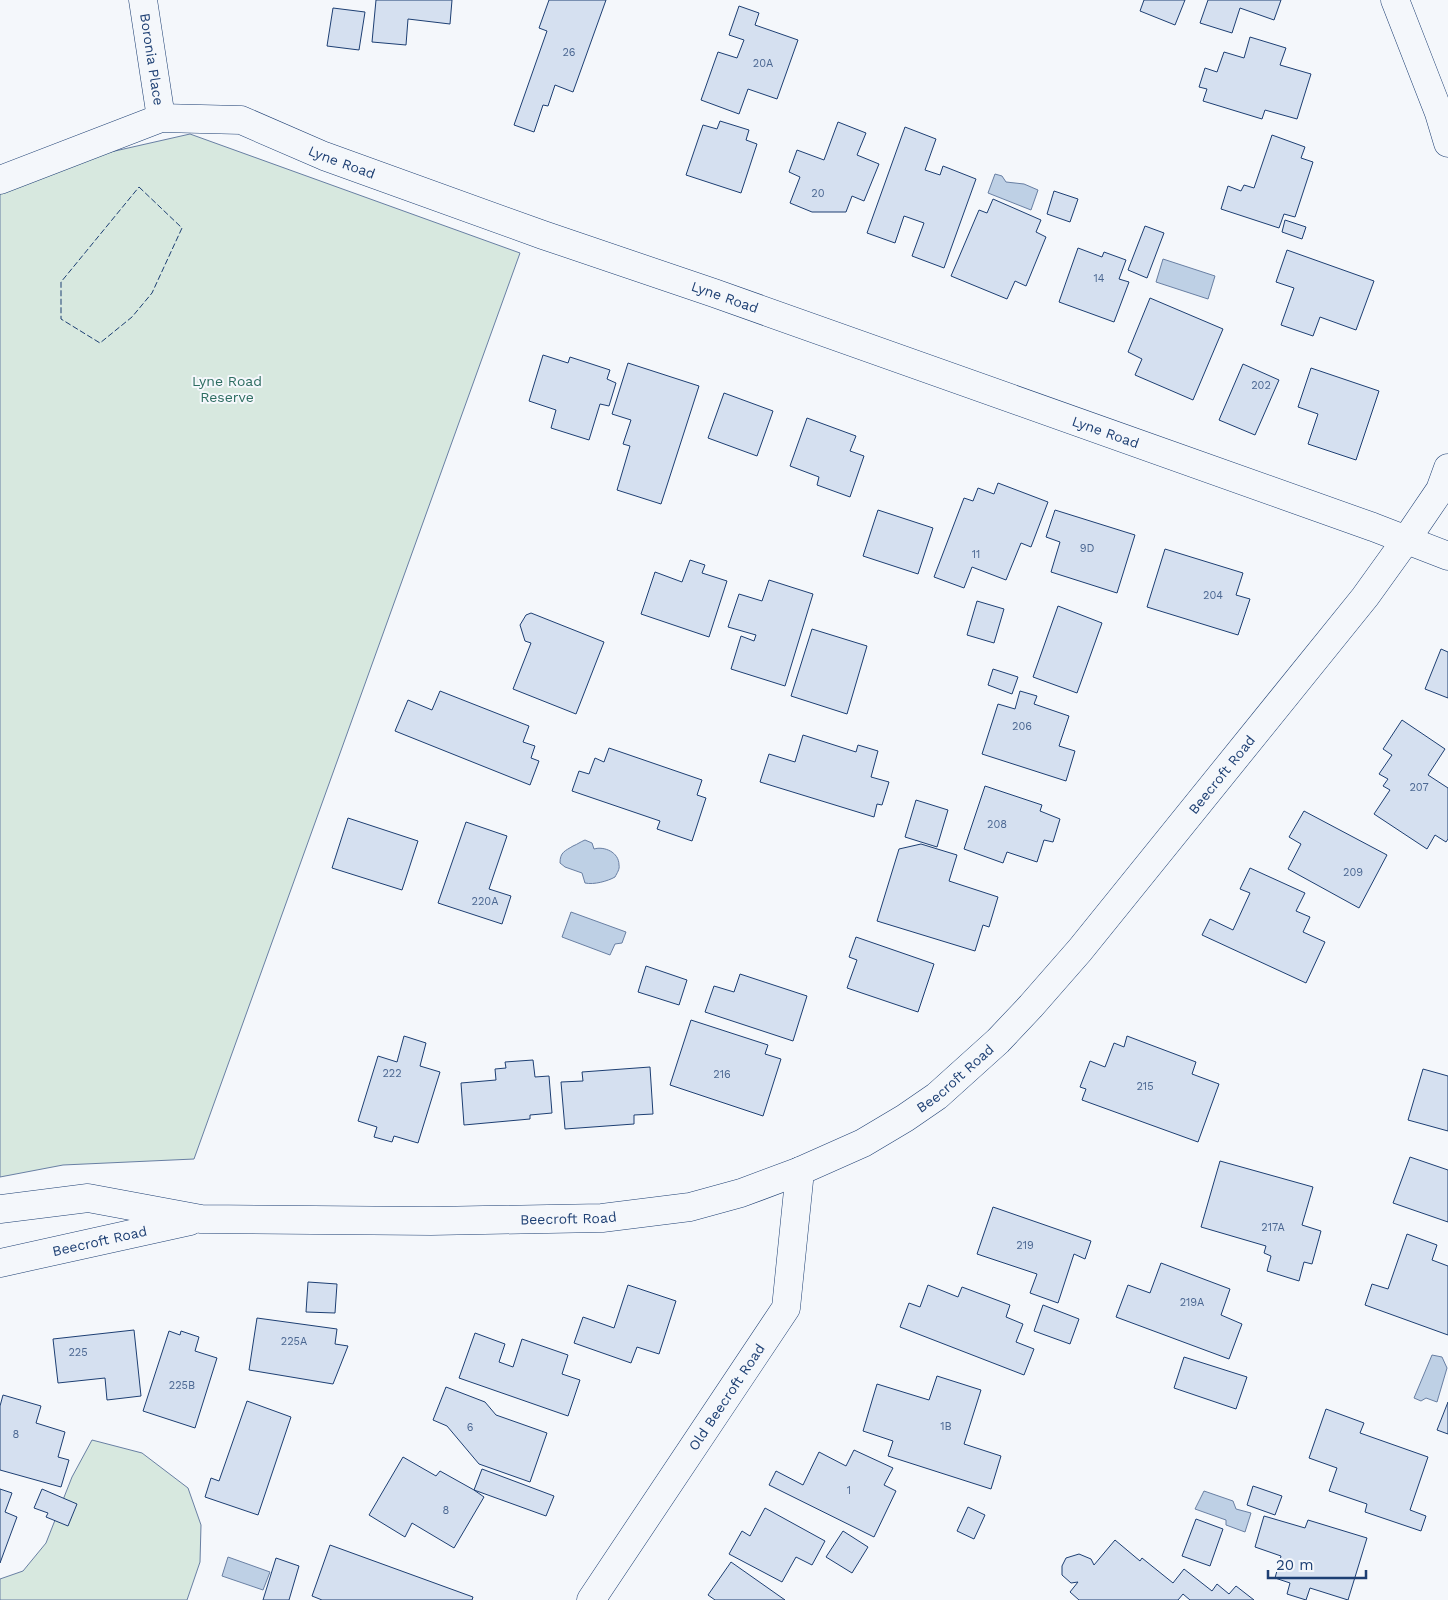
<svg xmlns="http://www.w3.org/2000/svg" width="1448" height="1600" font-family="'Work Sans',sans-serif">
  <rect width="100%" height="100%" fill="#f4f7fb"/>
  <path fill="#d7e8df" stroke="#687fa3" d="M190 134 520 253 194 1159 63 1165 0 1177V177Z
    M92 1440 142 1453 188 1488 201 1525 200 1562 187 1600H0V1579L23 1571 46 1543 72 1477Z"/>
  <path fill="#bed0e5" stroke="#687fa3" d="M995 174 1002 176 1006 182 1024 184 1038 190 1031 210 988 193Z
    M1163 259 1215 276 1208 299 1156 282Z
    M585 840 592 843 594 849C604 846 619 852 619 865 620 869 617 873 615 877 608 881 594 885 585 883L582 873 565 867 560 863C560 852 565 851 573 846 578 844 580 842 585 840Z
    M571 912 626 932 622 943 615 944 610 955 562 937Z
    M1432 1355 1442 1357 1447 1368 1437 1402 1426 1398 1421 1401 1414 1398Z
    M1204 1491 1233 1501 1236 1509 1251 1513 1245 1532 1226 1525V1520L1195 1509Z
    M228 1557 270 1572 263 1590 222 1576Z"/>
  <path fill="#d5e0f0" stroke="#1d3f73" d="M376 0H452L450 24 408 19 406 45 372 42Z
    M549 0H606L573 92 555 85 548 106 543 105 534 132 514 125 547 31 539 28Z
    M1144 0H1185L1175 25 1140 11Z
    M1208 0H1281L1274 20 1240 8 1232 33 1200 23Z
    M739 6 759 13 755 25 798 40 777 99 748 89 739 114 701 100 718 52 737 58 744 40 729 35Z
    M333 8 365 12 359 50 327 46Z
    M1250 37 1286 48 1280 65 1311 74 1297 119 1265 110 1262 119 1203 101 1207 89 1199 87 1205 68 1217 72 1224 52 1244 58Z
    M720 121 749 130 746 140 757 144 741 193 686 175 703 125 717 129Z
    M838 122 866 133 857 155 879 164 864 201 852 196 846 212H812L790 203 800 177 789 172 797 150 824 160Z
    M905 127 936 139 925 170 940 175 943 166 976 179 944 268 912 256 924 223 904 216 895 243 867 233Z
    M1272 135 1305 147 1301 158 1313 162 1295 217 1284 214 1279 228 1221 209 1228 186 1241 191 1244 185 1254 188Z
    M1054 191 1078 199 1070 222 1047 214Z
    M993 199 1041 220 1036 232 1046 237 1026 286 1015 281 1007 299 951 276 979 210 987 213Z
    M1285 220 1306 227 1302 239 1282 232Z
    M1145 226 1164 233 1147 278 1128 270Z
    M1078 248 1102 257 1104 252 1126 260 1119 279 1129 282 1114 322 1059 302Z
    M1287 250 1374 281 1356 330 1320 317 1313 336 1281 325 1294 288 1276 282Z
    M1150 298 1223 329 1193 400 1135 375 1142 359 1128 352Z
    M543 355 568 363 570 357 610 370 607 379 616 383 609 406 600 404 589 440 551 428 556 410 529 401Z
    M628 363 699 386 661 504 617 490 630 446 623 444 631 420 612 414Z
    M1243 364 1279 380 1255 435 1219 420Z
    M1311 368 1379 391 1356 460 1308 444 1318 414 1298 407Z
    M724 393 773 411 757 456 708 438Z
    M807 418 856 436 850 451 864 456 850 497 817 485 819 477 790 466Z
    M998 483 1048 502 1031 547 1021 543 1006 580 972 567 964 588 934 577 964 498 973 501 978 488 994 494Z
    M878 510 933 528 918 574 863 556Z
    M1055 510 1135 535 1117 593 1051 572 1060 542 1046 537Z
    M1165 549 1243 573 1236 595 1250 599 1238 635 1147 607Z
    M690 560 705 565 702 573 727 581 709 637 641 614 655 572 682 582Z
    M769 580 813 594 785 686 731 669 741 636 754 641 756 635 728 627 739 594 762 601Z
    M977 601 1004 609 994 643 967 635Z
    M1058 606 1102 623 1077 693 1033 677Z
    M531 613 604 642 576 714 513 689 531 643 525 641 520 625 526 615Z
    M812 629 867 646 847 714 791 696Z
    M1441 649 1448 652V698L1425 689Z
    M993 669 1018 677 1012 694 988 685Z
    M440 691 529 726 523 742 535 746 531 758 539 761 530 785 395 731 408 700 432 710Z
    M1020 691 1037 696 1034 704 1069 716 1059 746 1075 751 1066 781 982 754 998 704 1015 709Z
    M1402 720 1445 749 1428 775 1448 788V839L1446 842 1435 835 1427 849 1374 814 1390 790 1383 786 1388 779 1379 774 1392 755 1383 749Z
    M803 735 856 752 858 745 878 751 871 777 889 782 882 805 877 804 874 817 760 782 769 754 795 762Z
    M609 748 702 780 697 795 706 798 692 841 657 829 660 821 572 791 579 771 589 774 595 758 604 762Z
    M985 786 1042 805 1040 811 1060 819 1053 842 1044 840 1037 862 1007 852 1003 863 964 849Z
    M916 800 948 810 937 847 905 837Z
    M1304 811 1387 855 1359 908 1288 869 1301 844 1289 837Z
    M348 818 418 841 402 890 332 868Z
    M466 822 507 836 489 889 511 896 502 924 438 903Z
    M921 844 957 855 949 881 998 897 989 927 983 925 975 951 877 921 899 849Z
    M1250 868 1305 893 1296 911 1310 917 1303 932 1325 942 1306 983 1202 935 1210 919 1233 930 1250 893 1240 889Z
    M856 937 934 964 918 1012 847 988 857 960 849 957Z
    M646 966 687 980 679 1005 638 992Z
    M740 974 807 996 793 1041 705 1012 714 986 734 992Z
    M691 1020 768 1045 765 1054 781 1059 763 1116 670 1085Z
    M404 1036 426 1043 420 1066 440 1072 418 1143 394 1136 392 1142 374 1137 377 1127 358 1121 378 1056 397 1062Z
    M1127 1036 1196 1062 1192 1074 1219 1084 1198 1142 1082 1100 1086 1089 1080 1087 1090 1061 1105 1067 1114 1043 1124 1047Z
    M533 1060 535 1077 549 1076 552 1113 530 1115V1119L464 1125 461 1083 496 1080 495 1069 506 1068 505 1062Z
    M650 1067 653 1114 634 1115V1124L565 1129 561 1082 583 1081 582 1072Z
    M1423 1069 1448 1076V1131L1408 1120Z
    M1410 1157 1448 1170V1222L1393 1203Z
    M1220 1161 1313 1187 1302 1225 1321 1231 1312 1264 1304 1262 1299 1281 1267 1271 1271 1256 1264 1253 1266 1246 1201 1227Z
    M993 1207 1091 1241 1085 1259 1074 1254 1058 1303 1030 1293 1037 1274 977 1254Z
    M1407 1234 1437 1245 1432 1260 1448 1266V1335L1365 1305 1372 1284 1388 1289Z
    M1161 1263 1230 1289 1221 1315 1242 1324 1229 1359 1116 1317 1128 1285 1150 1293Z
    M308 1282 337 1284 335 1313 306 1312Z
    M628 1285 676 1301 659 1354 637 1347 631 1363 574 1343 583 1317 614 1328Z
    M928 1285 958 1297 962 1287 1010 1305 1006 1317 1023 1324 1016 1342 1034 1349 1024 1375 900 1327 909 1303 920 1307Z
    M1043 1305 1079 1319 1070 1344 1034 1331Z
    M257 1318 337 1329 335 1344 348 1346 333 1384 249 1370Z
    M134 1330 141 1396 107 1400 105 1378 58 1383 53 1339Z
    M169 1331 180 1335 181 1331 199 1337 195 1351 217 1358 195 1428 143 1411Z
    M475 1333 505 1344 499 1362 513 1367 522 1339 568 1355 562 1374 580 1380 568 1416 459 1378Z
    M1184 1357 1247 1377 1236 1409 1174 1388Z
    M937 1376 981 1390 964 1444 1001 1456 991 1489 888 1456 893 1441 863 1431 877 1384 929 1400Z
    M446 1387 485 1402 496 1415 547 1433 530 1482 479 1464 447 1426 433 1420Z
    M3 1395 41 1406 36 1423 65 1432 58 1457 69 1460 61 1487 0 1470V1406Z
    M247 1401 291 1417 258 1515 205 1497 211 1478 219 1481Z
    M1448 1402V1434L1437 1430Z
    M1326 1409 1364 1423 1360 1433 1428 1457 1410 1510 1426 1516 1421 1531 1365 1512 1367 1504 1329 1491 1337 1468 1309 1458Z
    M854 1450 893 1468 884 1485 896 1491 874 1537 769 1485 776 1471 803 1485 819 1452 846 1466Z
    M403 1457 436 1476 440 1471 474 1490 484 1497 454 1548 412 1523 405 1537 369 1515Z
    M482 1469 554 1496 546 1516 474 1490Z
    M1253 1486 1282 1496 1275 1515 1247 1505Z
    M0 1489 12 1493 5 1512 17 1517 0 1563Z
    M42 1489 77 1504 68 1526 46 1517 48 1513 34 1508Z
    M968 1507 985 1515 974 1539 957 1531Z
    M765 1508 825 1541 812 1565 796 1557 782 1582 729 1554 742 1531 750 1536Z
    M1264 1516 1305 1528 1308 1520 1367 1538 1348 1600 1310 1588 1306 1600 1287 1594 1290 1583 1275 1578 1281 1556 1255 1547Z
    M1196 1519 1223 1529 1210 1566 1182 1556Z
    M843 1531 868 1547 852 1573 826 1557Z
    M1115 1540 1140 1561 1142 1558 1173 1583 1184 1569 1212 1591 1217 1584 1229 1594 1236 1586 1254 1600H1190L1183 1594 1178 1600H1079L1070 1592 1078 1582 1071 1583 1062 1575V1566L1066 1558 1079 1554 1091 1559 1094 1565Z
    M330 1545 473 1597 472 1600H322L312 1596Z
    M276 1558 299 1566 289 1600H263Z
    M731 1562 785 1600H715L708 1595Z"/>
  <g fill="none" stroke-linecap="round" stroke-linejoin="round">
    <g stroke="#1d3f73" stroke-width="29">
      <g id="street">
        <path id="s1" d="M143 0 161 118"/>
        <path id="s2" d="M0 180 161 118 241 120 324 156 543 235 714 293 1373 527 1448 556"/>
        <path id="s3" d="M591 1600 786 1308 800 1171"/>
      </g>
    </g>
    <g stroke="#1d3f73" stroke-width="29">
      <g id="primary">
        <path d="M1395 0 1439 113 1448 143"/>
        <path id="s4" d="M0 1209 88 1198 201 1219 431 1221 602 1218 690 1207 741 1193 800 1171 863 1143 905 1118 937 1096 998 1041 1031 1006 1080 950 1365 597 1406 540 1440 490 1448 468"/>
        <path id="s5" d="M0 1263 190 1221"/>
      </g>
    </g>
    <use href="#street" stroke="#f4f7fb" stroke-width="28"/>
    <use href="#primary" stroke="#f4f7fb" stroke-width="28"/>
    <path stroke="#1d3f73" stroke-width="1" stroke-dasharray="6 2.5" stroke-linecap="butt" d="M139 187 182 228 152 293 132 317 100 343 61 319V282Z"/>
  </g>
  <g text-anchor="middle" stroke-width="4" stroke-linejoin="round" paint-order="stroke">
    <g font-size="11" fill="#4b6792">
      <text x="569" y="56">26</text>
      <text x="763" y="67">20A</text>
      <text x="818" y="197">20</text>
      <text x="1099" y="282">14</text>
      <text x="1261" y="389">202</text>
      <text x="1087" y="552">9D</text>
      <text x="976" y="558">11</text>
      <text x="1213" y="599">204</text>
      <text x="1022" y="730">206</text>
      <text x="1419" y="791">207</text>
      <text x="997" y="828">208</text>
      <text x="1353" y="876">209</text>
      <text x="485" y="905">220A</text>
      <text x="392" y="1077">222</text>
      <text x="722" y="1078">216</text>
      <text x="1145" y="1090">215</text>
      <text x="1273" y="1231">217A</text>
      <text x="1025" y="1249">219</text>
      <text x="1192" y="1306">219A</text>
      <text x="294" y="1345">225A</text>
      <text x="78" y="1356">225</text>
      <text x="182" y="1389">225B</text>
      <text x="946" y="1430">1B</text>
      <text x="470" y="1431">6</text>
      <text x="16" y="1438">8</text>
      <text x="849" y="1494">1</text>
      <text x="446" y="1514">8</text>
    </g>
    <g font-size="14" fill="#1d3f73" stroke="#f4f7fb">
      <text dy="5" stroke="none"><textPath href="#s1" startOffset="60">Boronia Place</textPath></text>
      <text dy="5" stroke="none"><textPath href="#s2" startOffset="362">Lyne Road</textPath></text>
      <text dy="5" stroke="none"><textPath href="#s2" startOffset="768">Lyne Road</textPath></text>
      <text dy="5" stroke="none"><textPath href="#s2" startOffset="1172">Lyne Road</textPath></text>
      <text dy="5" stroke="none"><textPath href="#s4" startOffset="1396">Beecroft Road</textPath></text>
      <text dy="5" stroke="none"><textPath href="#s4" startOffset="991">Beecroft Road</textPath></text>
      <text dy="5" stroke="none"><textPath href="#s4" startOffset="571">Beecroft Road</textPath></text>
      <text dy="5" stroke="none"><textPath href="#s5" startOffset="102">Beecroft Road</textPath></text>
      <text dy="5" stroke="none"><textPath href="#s3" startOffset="244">Old Beecroft Road</textPath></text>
    </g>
    <g font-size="14" fill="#2c6c60" stroke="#f4f7fb">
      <text x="227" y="386">Lyne Road<tspan x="227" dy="16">Reserve</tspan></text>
    </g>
  </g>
  <path d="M1268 1570v8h98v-8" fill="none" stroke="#1d3f73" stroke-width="2.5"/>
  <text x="1276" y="1570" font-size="15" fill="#1d3f73" stroke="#f4f7fb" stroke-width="4" paint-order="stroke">20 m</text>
</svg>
